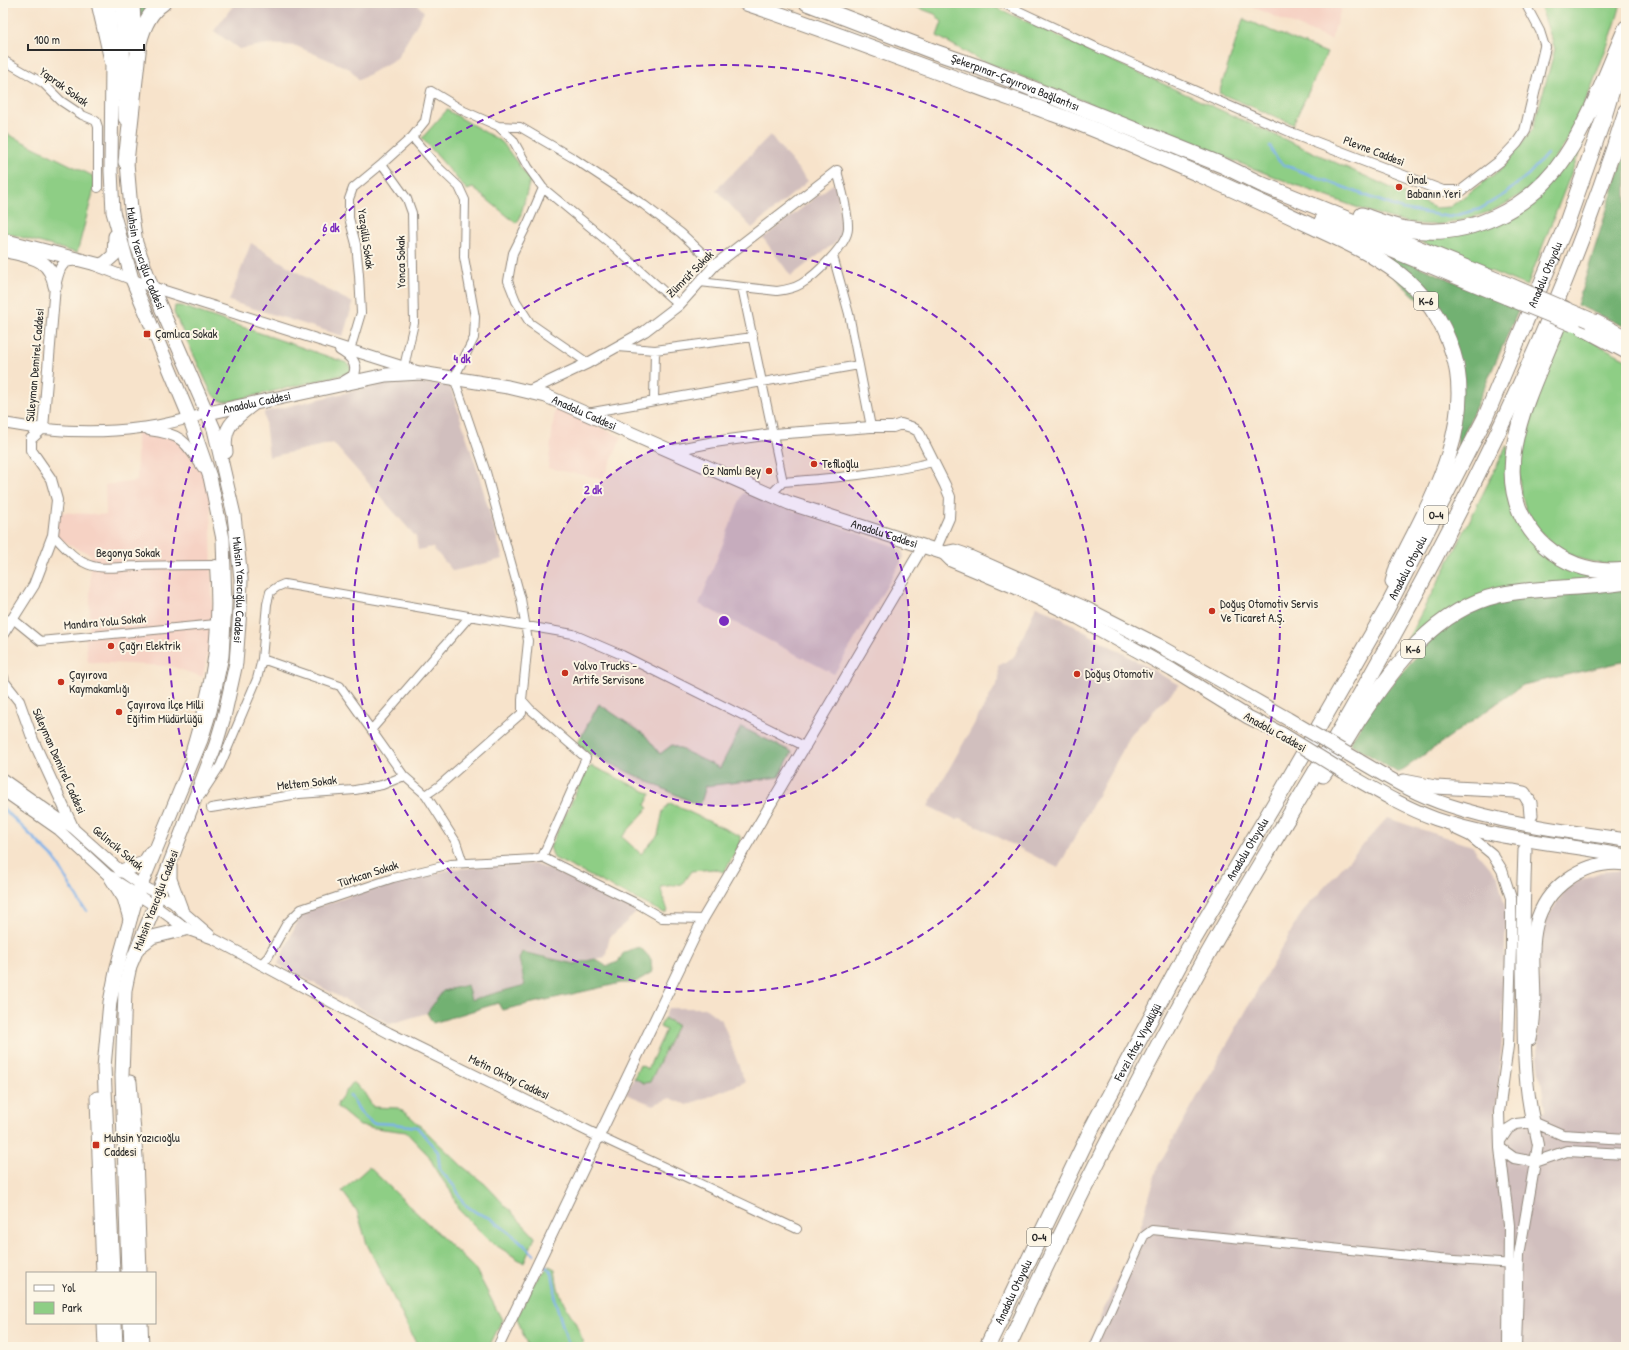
<svg xmlns="http://www.w3.org/2000/svg" width="1629" height="1350" font-family="'Patrick Hand',sans-serif">
  <rect width="100%" height="100%" fill="#fcf5e5"/>
  <filter id="ink" filterUnits="userSpaceOnUse"><feTurbulence type="fractalNoise" baseFrequency=".025" numOctaves="2"/><feDisplacementMap in="SourceGraphic" scale="8" xChannelSelector="R" yChannelSelector="G"/><feConvolveMatrix kernelMatrix="1 2 1 2 8 2 1 2 1" color-interpolation-filters="sRGB"/></filter>
  <filter id="wash" filterUnits="userSpaceOnUse"><feTurbulence type="fractalNoise" baseFrequency=".012" numOctaves="4" result="noise"/><feDisplacementMap in="SourceGraphic" scale="16" xChannelSelector="R" yChannelSelector="G"/><feGaussianBlur stdDeviation="0.9" result="paint"/><feColorMatrix in="noise" values="0 0 0 0 0 0 0 0 0 0 0 0 0 0 0 0 0 1.4 0 .05"/><feComposite in="paint" operator="in"/></filter>
  <g filter="url(#wash)">
    <rect width="100%" height="100%" fill="#f7e3cb"/>
    <path fill="#f6d2c4" d="M1243 3H1341L1342 6 1331 40Z
      M555 407 622 437 603 479 548 468Z
      M137 432 173 437 210 478 213 624 203 677 170 666 88 662 85 636H89L91 554 80 550 54 537 57 512 106 515 105 485 137 481Z"/>
    <path fill="#d1bfbe" d="M235 3H416L424 12 397 58 359 80 350 69 296 46 268 44 239 49 214 31Z
      M770 135 808 181 752 228 716 190Z
      M833 184 837 188 843 229 841 238 791 276 763 238Z
      M251 243 318 285 353 303 343 336 229 301Z
      M391 382H416L450 386 477 469 503 559 453 571 432 547 418 550 416 537 333 443 269 457 264 412Z
      M743 493 902 549 904 557 834 674 699 604Z
      M1036 606 1048 611 1179 685 1132 733 1058 868 961 818 957 820 928 806 999 680 998 666 1014 657Z
      M1387 818 1472 846 1498 877 1506 911 1502 1042 1495 1122 1545 1111 1538 1058 1539 955 1547 918 1565 891 1580 880 1601 872 1626 870V1347H1087L1140 1229 1158 1166 1302 912Z
      M534 864 552 870 634 907 636 913 610 937 605 957 574 964 522 952 519 959 525 985 471 1000 467 985 444 991 427 1013 390 1024 278 964 302 912 357 894 452 869Z
      M668 1008H705L722 1021 745 1082 687 1105 670 1098 653 1105 626 1094 634 1078 644 1083 650 1082 677 1025 664 1018Z"/>
    <path fill="#8ece85" stroke="#5c7c58" d="M905 3H986L1435 208 1450 207 1504 167 1533 129 1555 49 1541 8 1542 3H1621C1616 25 1607 46 1599 67 1574 135 1549 194 1474 217 1455 223 1438 226 1419 224 1392 220 1367 211 1342 202 1312 191 1282 180 1252 168 1161 133 1071 95 980 60L937 36 942 22 935 14Z
      M1243 19 1327 53 1293 124 1219 93Z
      M447 110 502 142 530 180 520 218 516 223 473 188 467 190 422 138Z
      M3 132 93 176 95 185 77 253 3 232Z
      M1580 142 1583 143 1527 286 1396 232 1489 225Z
      M175 306H181L347 363 351 368 350 373 232 401H221L212 394 174 313Z
      M1564 327 1626 359V563C1600 567 1576 560 1555 545 1482 490 1539 392 1564 327Z
      M1507 445 1524 529 1608 577 1409 642 1407 640 1456 548Z
      M599 704 645 735 660 754 672 745 720 768 741 727 792 752 779 777 706 786 700 806 588 753 577 744Z
      M592 766 651 794 645 805 648 808 622 837 641 854 658 835 663 811 670 803 740 836V844L724 872 714 869 691 871 682 884 660 887 668 911 664 913 554 858 550 847 587 769Z
      M664 1018 677 1025 650 1082 644 1083 634 1078 640 1065 648 1069 666 1030 660 1027Z
      M353 1082 363 1091 373 1107 398 1108 412 1118 462 1166 485 1184 535 1237 524 1263 491 1242 458 1209 452 1193 437 1172 429 1156 406 1132 360 1126 337 1107 338 1102Z
      M369 1167 476 1270 502 1320 489 1347H463L460 1342 450 1347H418L367 1244 357 1211 342 1191Z
      M549 1266 555 1269C556 1276 557 1285 559 1291 565 1310 582 1326 583 1347H528L517 1318 533 1284Z"/>
    <path fill="#72b172" stroke="#4e6e4e" d="M137 3H153L141 21Z
      M1626 148V327L1577 305Z
      M1349 237 1519 309 1465 431 1460 448 1458 445 1449 327Z
      M1626 587V661L1523 685 1398 773 1350 743 1374 704 1437 633 1466 613 1507 599Z
      M640 947 651 959 652 972 634 983H621L502 1010 498 1003 433 1023 427 1013 443 991 467 985 471 1000 525 985 519 959 522 952 574 964 595 959 606 966 618 962 624 952Z"/>
    <g fill="none" stroke-linecap="round" stroke-linejoin="round">
      <path stroke="#7cb1ea" stroke-width="2.5" d="M1270 146C1274 154 1276 160 1284 165L1402 209 1450 217 1480 209 1505 194 1529 174 1547 154
        M3 808 55 859 82 906 87 911
        M350 1095 361 1113 372 1123 395 1124 417 1127 438 1152 440 1170 455 1187 464 1204 477 1213 490 1218 519 1240 534 1255
        M544 1265 552 1273 555 1288V1300L569 1347"/>
    </g>
  </g>
  <g filter="url(#ink)">
    <g fill="none" stroke-linecap="round" stroke-linejoin="round">
      <g stroke="#91877b" stroke-width="10">
        <path id="minor" d="M1002 3 1098 48 1294 134
          M1525 3 1540 31 1545 47
          M3 60 43 83 61 101 82 115 96 121 98 127V188
          M498 126 520 127 573 158 644 205 681 233 715 265
          M382 164 407 199 412 213 414 323 404 367
          M543 188 528 223 513 253 508 281 516 301 530 323 588 363
          M833 256 849 314 871 427
          M700 282 777 291C785 290 793 289 801 284 815 276 847 245 848 229 849 213 841 186 837 171
          M742 287 783 482 770 495
          M617 347 655 350 753 337
          M350 350 361 313 359 275 356 244 349 218V199L353 188 382 164 412 137 425 121 431 91 464 111 498 126 513 140 528 167 543 188 612 245 679 305
          M654 400 655 350
          M587 413 859 365
          M783 482C834 478 883 474 933 462
          M53 535C62 544 71 556 83 562 100 572 119 566 138 566 163 565 189 565 215 565
          M3 620 13 619 40 641 216 624
          M262 659 340 686 404 776 426 795 456 842 463 863
          M372 729 470 616
          M201 795 220 766 257 679 262 659 267 604 270 592 277 587 284 584 573 634 622 655 806 747
          M426 795 439 786 522 713V700
          M211 808 299 794 355 790 382 785 404 776
          M542 857 636 903 662 918 703 919
          M260 965 268 957 287 923 301 909 393 878 451 864 534 859 542 857 586 758 530 709 522 700 528 641 521 599 486 472 454 378 474 338 475 317 464 257 465 200 459 187 437 166 412 137
          M598 1136 797 1229
          M1094 1347 1144 1236 1152 1230 1440 1259 1514 1264"/>
      </g>
      <g stroke="#91877b" stroke-width="12">
        <path id="tertiary" d="M1294 134 1443 191H1461L1500 161 1517 143 1525 131 1545 47
          M94 265 152 287 417 371
          M340 350C349 355 360 364 353 376L343 382
          M529 391 588 363 645 331 679 305 715 265 837 171
          M3 423C46 431 96 434 140 428 163 426 186 419 208 413
          M149 430C182 434 185 441 203 468
          M669 451 714 442 773 434 871 427H893L901 424 911 427 918 431 945 485 950 497 949 518 935 550
          M3 634 34 585 53 535 57 500 51 479 31 450V439L43 428 55 286C59 272 59 259 77 261
          M3 677 4 682 19 701 33 740 74 829
          M190 754C200 720 210 686 214 651 217 622 217 593 215 565
          M3 779 74 829 121 871 141 885 172 902 210 935
          M3 791 59 830 111 878 155 906 186 929 214 939 389 1033 598 1136
          M1455 829 1470 836 1492 854 1502 870 1511 898V947L1508 1046 1499 1112 1500 1148 1509 1225 1508 1347
          M1500 1141 1508 1129 1516 1124 1533 1122 1563 1135 1626 1139
          M1500 1148 1514 1158 1535 1162 1567 1151 1626 1154
          M498 1347 703 919 923 546
          M1516 1347 1519 1255 1538 1145 1533 1122"/>
      </g>
      <g stroke="#91877b" stroke-width="15">
        <g id="primary">
          <path d="M109 3 112 60 111 171 113 212 132 279 187 411 210 477 223 539 225 604 222 656 210 711 201 740 137 895 117 967 110 1002 104 1067 113 1273"/>
          <path d="M122 3 125 118"/>
          <path id="s1" d="M126 151 131 209 136 243 152 287 214 429 234 515 241 579 240 609 236 663 224 717 216 744 158 894 155 906 130 966 125 990 122 1076 128 1273"/>
          <path d="M3 240 100 265 105 263 114 255 115 236"/>
          <path d="M3 250C29 257 50 256 55 286"/>
          <path id="s2" d="M208 413 386 375 421 373 508 387 546 396 789 503 944 553 951 560 1015 587 1079 618 1172 670 1248 717 1282 734"/>
          <path d="M226 452C222 427 234 419 252 405"/>
          <path d="M944 553 954 551 963 554 1085 608 1158 645 1288 719"/>
          <path d="M1358 760C1387 777 1416 795 1448 805 1505 824 1567 831 1626 840"/>
          <path d="M1344 772C1374 789 1403 807 1436 819 1497 840 1563 843 1626 856"/>
          <path d="M1404 781 1435 787 1514 791 1524 793 1530 803 1531 815"/>
          <path d="M1525 850C1523 904 1522 958 1524 1012 1524 1049 1525 1086 1533 1122"/>
          <path d="M170 866V879L181 909"/>
          <path d="M121 871 144 863 151 852"/>
          <path d="M111 878 124 898 130 919"/>
          <path d="M139 947 152 937 186 929"/>
          <path d="M1530 1039C1544 982 1511 919 1568 879 1586 866 1604 861 1626 864"/>
          <path d="M130 1082 136 1157 140 1273"/>
          <path d="M97 1098 103 1273"/>
          <path d="M104 1323 105 1347"/>
          <path d="M115 1323 116 1347"/>
          <path d="M130 1323 131 1347"/>
          <path d="M141 1323 142 1347"/>
        </g>
      </g>
      <g stroke="#91877b" stroke-width="17">
        <g id="motorway">
          <path d="M99 3 112 60"/>
          <path d="M132 3 134 45"/>
          <path d="M746 3C824 29 899 58 976 86 1002 96 1029 104 1054 114 1105 132 1154 155 1203 176 1241 193 1278 210 1316 228 1344 241 1373 254 1398 273 1424 293 1443 321 1453 353 1476 425 1429 505 1397 568L1393 582"/>
          <path id="s3" d="M807 3 935 52 981 68 1222 165 1261 184 1511 286"/>
          <path d="M126 162 139 43C143 27 149 12 163 3"/>
          <path d="M1362 215C1376 220 1391 226 1406 229 1469 240 1530 209 1565 157 1591 118 1607 71 1626 28"/>
          <path d="M1322 221 1507 297"/>
          <path d="M1564 308C1561 320 1555 332 1550 344 1528 398 1492 468 1526 523 1531 531 1537 539 1545 546 1568 566 1595 574 1626 570"/>
          <path d="M1595 322 1626 338"/>
          <path d="M1583 328 1626 351"/>
          <path d="M1323 775C1336 757 1347 738 1359 719 1393 668 1435 609 1499 595 1541 586 1584 589 1626 582"/>
          <path id="s4" d="M987 1347 1092 1128 1184 956 1282 791 1386 610 1485 418 1566 225 1602 123 1626 44"/>
          <path d="M1008 1347C1067 1218 1132 1092 1200 968 1248 881 1302 797 1351 711 1460 519 1560 322 1626 111"/>
        </g>
      </g>
      <use href="#minor" stroke="#fff" stroke-width="8"/>
      <use href="#tertiary" stroke="#fff" stroke-width="10"/>
      <use href="#primary" stroke="#fff" stroke-width="13"/>
      <use href="#motorway" stroke="#fff" stroke-width="15"/>
      <g stroke="#91877b" stroke-width="15" stroke-linecap="butt">
        <path id="primary-bridge" d="M1288 719 1358 760
          M1282 734 1344 772"/>
      </g>
      <g stroke="#91877b" stroke-width="17" stroke-linecap="butt">
        <path id="motorway-bridge" d="M1511 286 1590 320
          M1507 297 1573 324"/>
      </g>
      <use href="#primary-bridge" stroke="#fff" stroke-width="13"/>
      <use href="#motorway-bridge" stroke="#fff" stroke-width="15"/>
    </g>
  </g>
  <circle cx="724" cy="621" r="185" fill="#7b2cbf" fill-opacity=".12"/>
  <g fill="none" stroke="#7b2cbf" stroke-width="2" stroke-dasharray="7 5">
    <circle cx="724" cy="621" r="185"/>
    <circle cx="724" cy="621" r="371"/>
    <circle cx="724" cy="621" r="556"/>
  </g>
  <g fill="#c8321e" stroke="#fcf5e5" stroke-width="1.5">
    <circle cx="1399" cy="187" r="4"/>
    <rect x="143" y="330" width="8" height="8" rx="2"/>
    <circle cx="814" cy="464" r="4"/>
    <circle cx="769" cy="471" r="4"/>
    <circle cx="1212" cy="611" r="4"/>
    <circle cx="111" cy="646" r="4"/>
    <circle cx="565" cy="673" r="4"/>
    <circle cx="1077" cy="674" r="4"/>
    <circle cx="61" cy="682" r="4"/>
    <circle cx="119" cy="712" r="4"/>
    <rect x="92" y="1141" width="8" height="8" rx="2"/>
  </g>
  <g text-anchor="middle" stroke-width="4" stroke-linejoin="round" paint-order="stroke">
    <g fill="#fcf5e5" stroke="#6a6863" stroke-width="1">
      <rect x="1414" y="292" width="24" height="18" rx="3"/>
      <rect x="1424" y="506" width="24" height="18" rx="3"/>
      <rect x="1401" y="640" width="24" height="18" rx="3"/>
      <rect x="1027" y="1228" width="24" height="18" rx="3"/>
    </g>
    <g font-size="11" font-weight="bold" fill="#2b2b2b">
      <text x="1426" y="305">K-6</text>
      <text x="1436" y="519">O-4</text>
      <text x="1413" y="653">K-6</text>
      <text x="1039" y="1241">O-4</text>
    </g>
    <g font-size="12" fill="#2b2b2b" stroke="#fcf5e5">
      <text dy="4" stroke="none"><textPath href="#s3" startOffset="223">Şekerpınar-Çayırova Bağlantısı</textPath></text>
      <text transform="translate(64 87) rotate(36)" y="4">Yaprak Sokak</text>
      <text transform="translate(1374 151) rotate(21)" y="4">Plevne Caddesi</text>
      <text transform="translate(366 239) rotate(82)" y="4">Yazgülü Sokak</text>
      <text dy="4" stroke="none"><textPath href="#s1" startOffset="110">Muhsin Yazıcığlu Caddesi</textPath></text>
      <text transform="translate(401 262) rotate(-91)" y="4">Yonca Sokak</text>
      <text transform="translate(690 274) rotate(-45)" y="4">Zümrüt Sokak</text>
      <text dy="4" stroke="none"><textPath href="#s4" startOffset="1210">Anadolu Otoyolu</textPath></text>
      <text transform="translate(35 365) rotate(-85)" y="4">Süleyman Demirel Caddesi</text>
      <text dy="4" stroke="none"><textPath href="#s2" startOffset="50">Anadolu Caddesi</textPath></text>
      <text dy="4" stroke="none"><textPath href="#s2" startOffset="386">Anadolu Caddesi</textPath></text>
      <text dy="4" stroke="none"><textPath href="#s2" startOffset="710">Anadolu Caddesi</textPath></text>
      <text x="128" y="557">Begonya Sokak</text>
      <text dy="4" stroke="none"><textPath href="#s4" startOffset="886">Anadolu Otoyolu</textPath></text>
      <text dy="4" stroke="none"><textPath href="#s1" startOffset="458">Muhsin Yazıcığlu Caddesi</textPath></text>
      <text transform="translate(105 622) rotate(-5)" y="4">Mandıra Yolu Sokak</text>
      <text transform="translate(1275 732) rotate(29)" y="4">Anadolu Caddesi</text>
      <text transform="translate(59 761) rotate(66)" y="4">Süleyman Demirel Caddesi</text>
      <text transform="translate(307 783) rotate(-6)" y="4">Meltem Sokak</text>
      <text transform="translate(118 848) rotate(40)" y="4">Gelincik Sokak</text>
      <text dy="4" stroke="none"><textPath href="#s4" startOffset="562">Anadolu Otoyolu</textPath></text>
      <text transform="translate(368 874) rotate(-18)" y="4">Türkcan Sokak</text>
      <text transform="translate(156 900) rotate(-69)" y="4">Muhsin Yazıcığlu Caddesi</text>
      <text dy="4" stroke="none"><textPath href="#s4" startOffset="340">Fevzi Ataç Viyadüğü</textPath></text>
      <text transform="translate(509 1077) rotate(26)" y="4">Metin Oktay Caddesi</text>
      <text dy="4" stroke="none"><textPath href="#s4" startOffset="61">Anadolu Otoyolu</textPath></text>
    </g>
    <g font-size="12" fill="#2b2b2b" stroke="#fcf5e5" text-anchor="start">
      <text x="1407" y="184">Ünal<tspan x="1407" dy="14">Babanın Yeri</tspan></text>
      <text x="155" y="338">Çamlıca Sokak</text>
      <text x="822" y="468">Tefiloğlu</text>
      <text x="761" y="475" text-anchor="end">Öz Namlı Bey</text>
      <text x="1220" y="608">Doğuş Otomotiv Servis<tspan x="1220" dy="14">Ve Ticaret A.Ş.</tspan></text>
      <text x="119" y="650">Çağrı Elektrik</text>
      <text x="573" y="670">Volvo Trucks -<tspan x="573" dy="14">Artife Servisone</tspan></text>
      <text x="1085" y="678">Doğuş Otomotiv</text>
      <text x="69" y="679">Çayırova<tspan x="69" dy="14">Kaymakamlığı</tspan></text>
      <text x="127" y="709">Çayırova İlçe Milli<tspan x="127" dy="14">Eğitim Müdürlüğü</tspan></text>
      <text x="104" y="1142">Muhsin Yazıcıoğlu<tspan x="104" dy="14">Caddesi</tspan></text>
    </g>
  </g>
  <circle cx="724" cy="621" r="6" fill="#7b2cbf" stroke="#fcf5e5" stroke-width="2"/>
  <g font-size="12" text-anchor="middle" font-weight="bold" fill="#7b2cbf" stroke="#fcf5e5" stroke-width="4" stroke-linejoin="round" paint-order="stroke">
    <text x="331" y="232">6 dk</text>
    <text x="462" y="363">4 dk</text>
    <text x="593" y="494">2 dk</text>
  </g>
  <rect width="1629" height="1350" fill="none" stroke="#fcf5e5" stroke-width="16"/>
  <rect x="26" y="1272" width="130" height="52" fill="#fcf5e5" stroke="#a8a49b"/>
  <rect x="34" y="1285" width="20" height="6" fill="#ffffff" stroke="#a8a49b"/>
  <text x="62" y="1292" font-size="12" fill="#2b2b2b">Yol</text>
  <rect x="34" y="1302" width="20" height="12" fill="#8ece85" stroke="#a8a49b"/>
  <text x="62" y="1312" font-size="12" fill="#2b2b2b">Park</text>
  <path d="M28 44v6h116v-6" fill="none" stroke="#2b2b2b" stroke-width="2"/>
  <text x="34" y="44" font-size="12" fill="#2b2b2b" stroke="#fcf5e5" stroke-width="3" paint-order="stroke">100 m</text>
</svg>
